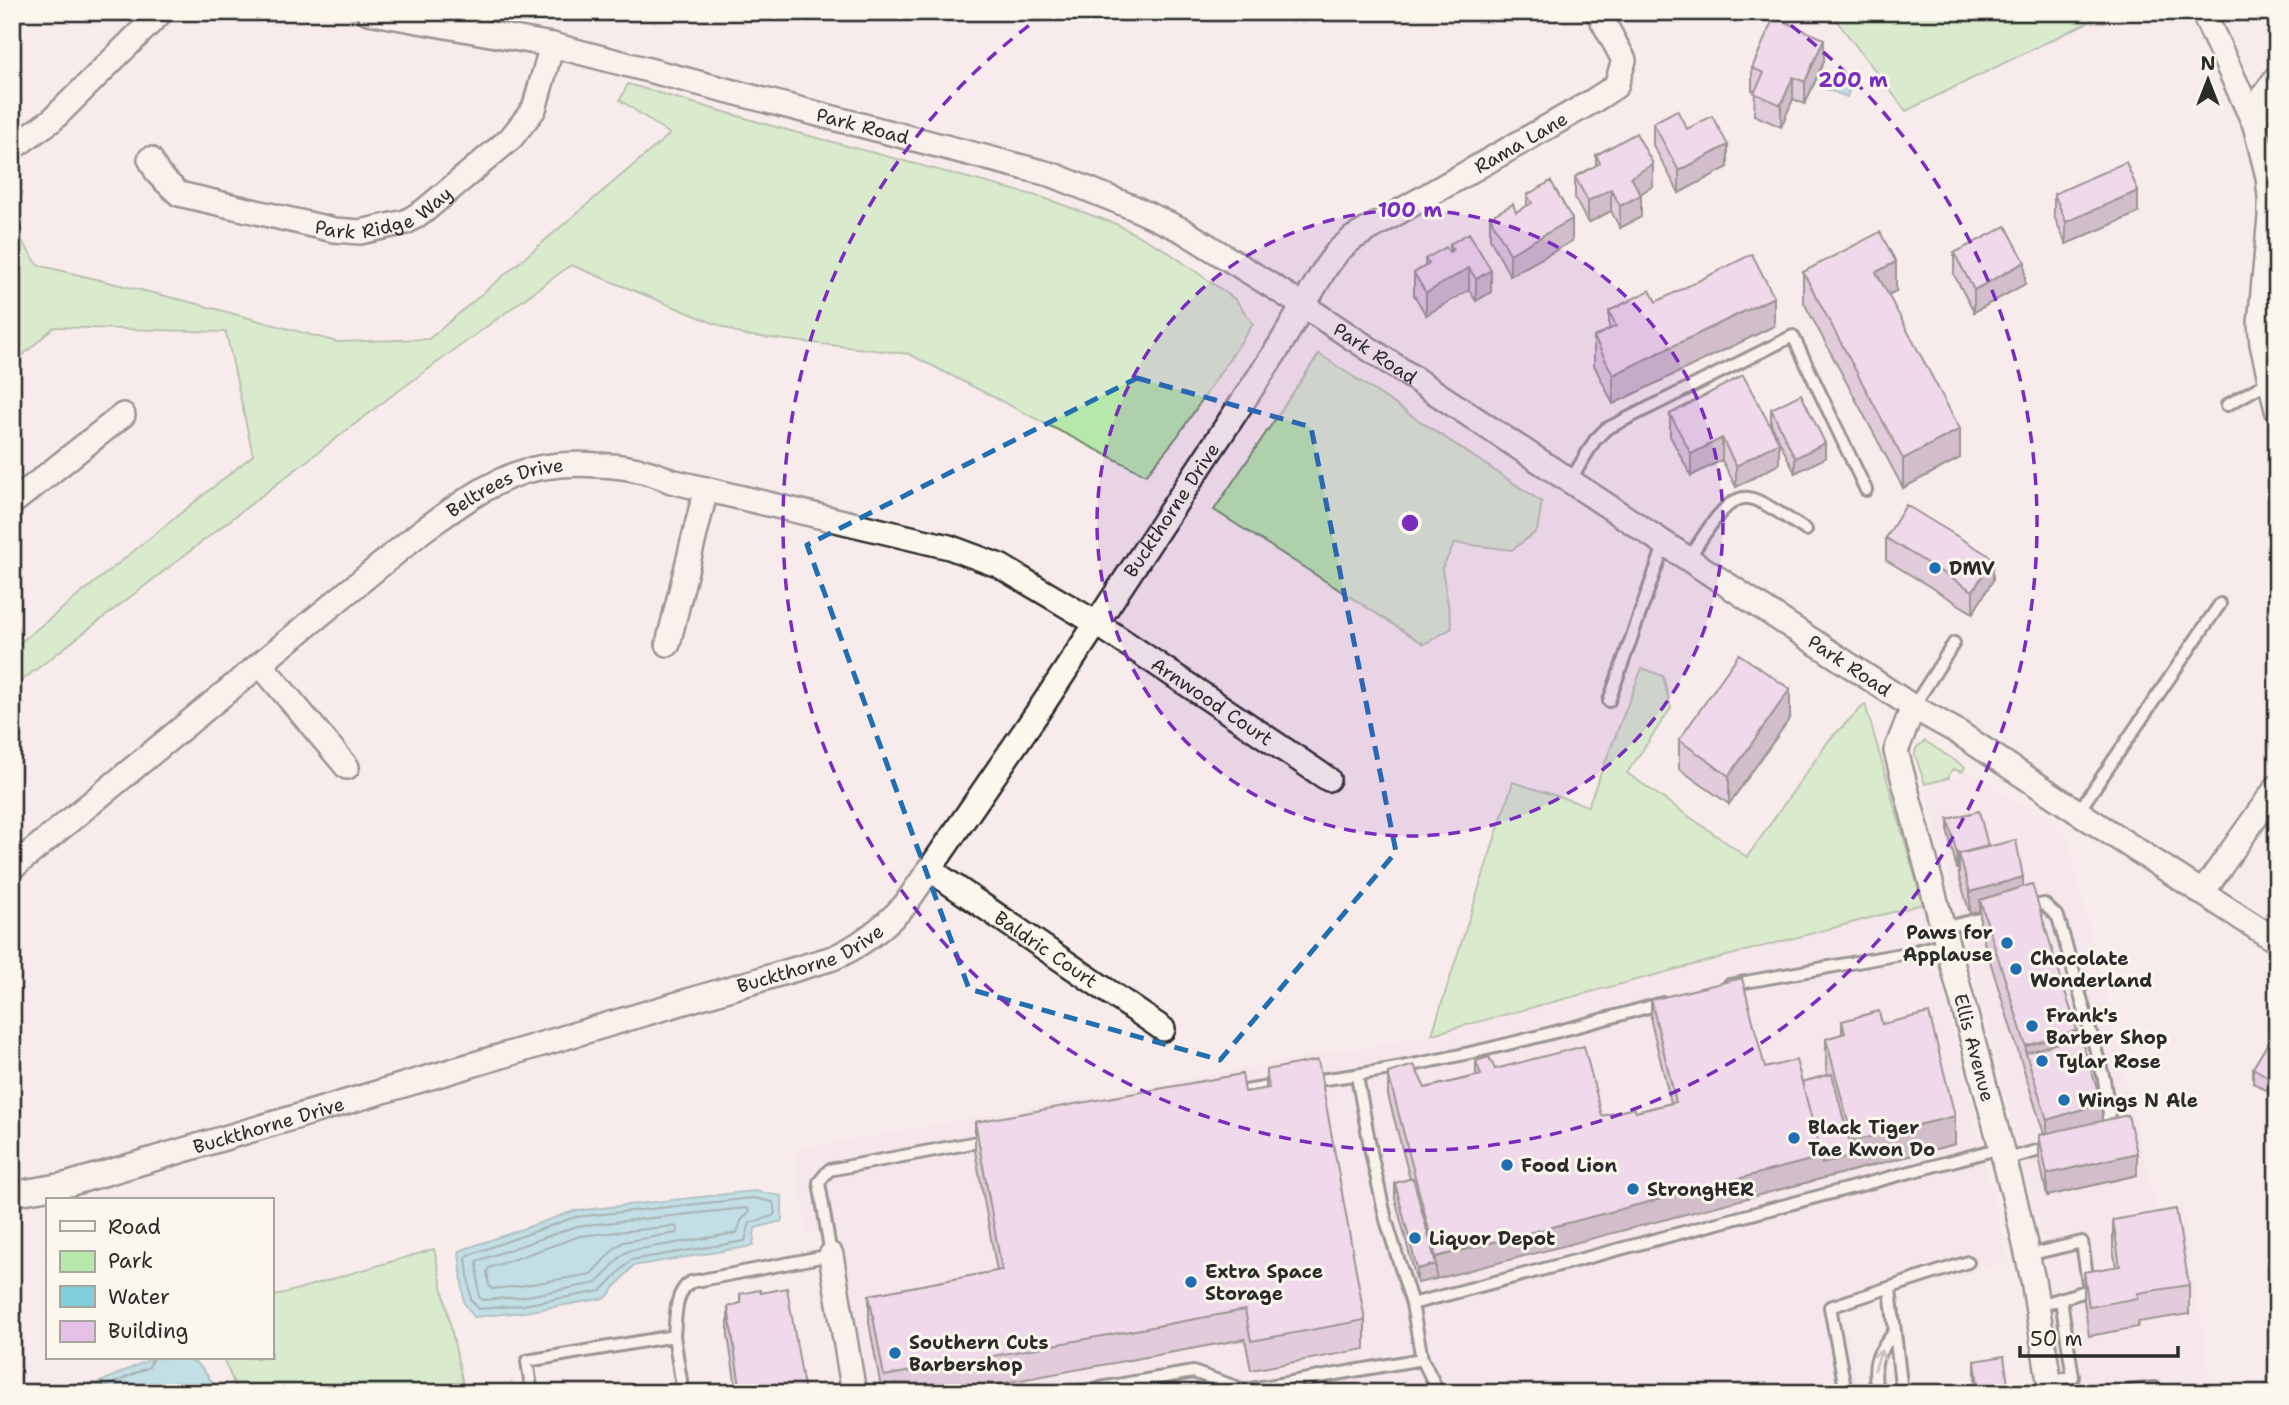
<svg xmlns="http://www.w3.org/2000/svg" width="2289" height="1405" font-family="'Shantell Sans',sans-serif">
  <rect width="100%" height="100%" fill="#f7eceb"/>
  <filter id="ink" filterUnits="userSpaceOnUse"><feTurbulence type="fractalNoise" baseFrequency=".0143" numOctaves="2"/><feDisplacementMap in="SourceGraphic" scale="14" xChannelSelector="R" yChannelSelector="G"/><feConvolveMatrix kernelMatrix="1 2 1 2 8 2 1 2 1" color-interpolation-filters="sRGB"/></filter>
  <g filter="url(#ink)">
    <path fill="#f2dfea" d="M1965 767 2066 833 2157 1210 2182 1207 2213 1393H2066L2043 1243 1925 784 1961 777Z
      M1923 904 2009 1261 1844 1311 1860 1393H866L836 1230 806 1234 795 1150 1432 1034Z"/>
    <path fill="#b6e9a9" stroke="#708a6a" stroke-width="2" d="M1830 12H2109L1906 111Z
      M628 84 776 127 1044 198 1116 224 1164 249 1236 300 1253 324 1177 437 1146 475 909 354 743 335 571 265 390 397 12 688V649L253 455 226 332 54 327 12 365V226L38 265 194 303 337 342 429 339 670 134 620 100Z
      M1319 354 1542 502 1537 531 1512 550 1455 543 1442 568 1452 628 1424 644 1214 510Z
      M1642 668 1663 676 1671 708 1627 773 1747 857 1830 739 1865 704 1923 904 1432 1034 1513 782 1588 806Z
      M1925 741 1965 767 1962 772 1953 769 1949 775V778L1925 784 1915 755 1916 748Z
      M434 1249 465 1393H238L223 1358H271V1297Z"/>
    <path fill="#7ecedb" stroke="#5d8d95" stroke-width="2" d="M1823 73 1851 85 1847 97 1818 86Z
      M754 1191 782 1196V1221L755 1228 753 1246 633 1266 606 1298 524 1312 474 1317 464 1303 459 1251 574 1211Z
      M153 1358C197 1358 195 1356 219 1393H76Z"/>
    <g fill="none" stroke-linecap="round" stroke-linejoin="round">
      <path stroke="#4c6c71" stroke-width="2" d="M753 1198 773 1202 775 1213 773 1216 750 1223 745 1241 631 1260 601 1291 523 1305 479 1309 471 1300 466 1258 469 1255 575 1217Z
        M745 1208 748 1209 749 1212 741 1221 737 1233 628 1251 621 1256 597 1283 522 1297 483 1300 479 1297 477 1261 577 1226Z
        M674 1226 678 1229 676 1233 623 1242 614 1249 591 1274 520 1286 492 1289 489 1286 487 1271 489 1268 580 1236Z
        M92 1393 149 1367 153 1358"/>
      <g stroke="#2b2b2b" stroke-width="16">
        <path id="lane" d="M2227 405 2270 381
          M1570 481 1595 440 1606 429 1793 336 1866 490
          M1689 558C1702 540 1727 489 1753 499 1771 505 1789 520 1806 530
          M1609 701 1665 543
          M1913 707 1954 643
          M2078 812 2220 604
          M2024 908 2044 904 2058 917 2104 1079 2109 1114 2103 1134
          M1943 928 1991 916
          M1729 985 1907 953 1947 943
          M1357 1076 1372 1157 1386 1220 1412 1304 1422 1359 1439 1393
          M1310 1081C1430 1067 1547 1035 1663 1003
          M1234 1093 1280 1085
          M2004 1160 2051 1147
          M2028 1255 2082 1242 2089 1290 2037 1306
          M1890 1289 1902 1393
          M1412 1304 2001 1148
          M674 1336C676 1318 674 1292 691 1282L831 1255 819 1182 829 1170 988 1140
          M2050 1380 2073 1377 2061 1300
          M532 1393 527 1361 674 1336 683 1393
          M1071 1393 1193 1372 1245 1390 1422 1359
          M1846 1393 1830 1307 1968 1262
          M1877 1393C1872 1361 1876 1356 1895 1331
          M2116 1393 2154 1388 2156 1393"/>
      </g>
      <g stroke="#2b2b2b" stroke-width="28">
        <g id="street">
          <path id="s1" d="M368 12 552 45 1053 175 1132 207 1182 230 1304 306 1913 707 1956 731 2078 812 2277 941"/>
          <path d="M2203 12 2255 125"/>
          <path d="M2277 77 2264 95 2255 125 2268 177 2270 197V217L2260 324 2262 344 2277 410"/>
          <path d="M12 148 52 120 161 12"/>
          <path id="s2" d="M150 159 158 174 179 194 334 230 360 232 406 222 424 211 511 138 534 109 552 45"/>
          <path d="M12 503 123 415"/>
          <path d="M668 644 706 489"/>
          <path d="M261 665 347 767"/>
          <path id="s3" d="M1913 707 1896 751 2015 1200 2033 1280 2051 1393"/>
          <path id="s4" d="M12 868 422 531C485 487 518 459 598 465 624 466 648 470 671 481L949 547 1000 566 1096 623 1328 779"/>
          <path id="s5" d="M929 869 1163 1029"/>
          <path d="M2202 893 2277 787"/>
          <path id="s6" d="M12 1194 69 1184 833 958C861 946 884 927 905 905L1044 703 1280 345 1326 267 1338 251 1353 238 1593 101 1616 86 1624 60 1598 12"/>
          <path d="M831 1255 854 1393"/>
        </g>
      </g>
      <use href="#lane" stroke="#fbf7ec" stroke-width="10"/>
      <use href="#street" stroke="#fbf7ec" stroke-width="23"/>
    </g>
    <path fill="#c7a5c8" stroke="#2b2b2b" stroke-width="2" d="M1824 61 1805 104 1793 99 1781 127 1754 115 1755 91 1752 90V68Z
      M1653 123 1687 129 1728 167 1679 193 1653 145Z
      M1596 155 1653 186 1640 194 1641 217 1620 228 1611 211 1588 223 1575 199V177L1596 166Z
      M2054 194 2138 213 2066 244 2054 216Z
      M1527 195 1572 241 1510 276 1490 239V217L1516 212 1527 206Z
      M1450 244 1491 292 1476 301 1469 290 1426 315 1414 295V273L1425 266V259L1450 252Z
      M1954 253 2025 284 1974 312 1954 275Z
      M1803 272 1896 291 1888 295 1960 458 1903 488 1803 301Z
      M1656 302 1774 326 1613 404 1594 365V337L1609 330V311Z
      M1771 409 1825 458 1795 473 1771 424Z
      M1670 414 1779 464 1736 487 1722 460 1691 476 1670 436Z
      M1886 538 1993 580 1973 613 1886 560Z
      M1790 718 1729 804 1679 769V740Z
      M2277 801V839L2273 836V807Z
      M1948 819 1988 847 2023 887 2077 1037 2102 1121 2137 1175 2047 1196 2039 1157V1135L2044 1134 1980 929V911L1970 914 1959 876V869H1957L1948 833Z
      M1651 1000 1765 1068 1802 1082 1828 1075 1826 1068V1039L1842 1034V1021L1882 1024 1955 1144 1417 1283 1395 1198V1183L1410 1179 1388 1095V1073L1425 1088 1476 1076V1061L1602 1116 1636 1112 1671 1103 1651 1022Z
      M2277 1028V1096L2253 1083V1068Z
      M1266 1070 1365 1320V1349L1251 1370 1245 1339 949 1393H882L869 1323V1295L997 1271 975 1151V1122L1245 1092 1266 1089Z
      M2113 1220 2189 1285V1314L2138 1322V1327L2089 1336 2084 1301V1272L2116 1267 2113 1249Z
      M740 1294 805 1393H737L728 1336V1307L740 1303Z
      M1975 1361 2009 1392 1939 1393 1975 1386Z"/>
    <path fill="#a286a2" stroke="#2b2b2b" stroke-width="2" d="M1824 39V61L1805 104V82Z
      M1793 77V99L1781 127V105Z
      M1728 145V167L1679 193V171Z
      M1653 164V186L1631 199V177Z
      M1611 189V211L1588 223V201Z
      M2138 191V213L2066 244V222Z
      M1641 195V217L1620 228V206Z
      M1572 219V241L1510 276V254Z
      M1896 262V291L1876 301V272Z
      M2025 262V284L1974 312V290Z
      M1469 268V290L1426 315V293Z
      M1491 270V292L1476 301V279Z
      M1774 297V326L1613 404V375Z
      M1960 429V458L1903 488V459Z
      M1722 438V460L1691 476V454Z
      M1779 442V464L1736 487V466Z
      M1825 443V458L1795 473V458Z
      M1993 558V580L1973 613V591Z
      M1790 689V718L1729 804V776Z
      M1957 854H1959V869H1957Z
      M2023 877V899L1980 900V911L1970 914V892Z
      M2077 1030V1059L2026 1053V1046Z
      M2102 1103V1125L2047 1142V1120Z
      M1955 1116V1144L1436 1279V1257L1822 1157 1853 1155V1141Z
      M2137 1153V1175L2047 1196V1174Z
      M1436 1264V1279L1417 1283V1269Z"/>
    <path fill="#e7c0e8" stroke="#2b2b2b" stroke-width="2" d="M1774 17 1824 39 1805 82 1793 77 1781 105 1754 93 1764 73 1752 68Z
      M1677 110 1687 129 1712 116 1728 145 1679 171 1653 123Z
      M1636 133 1653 164 1631 177 1641 195 1620 206 1611 189 1588 201 1575 177 1600 163 1596 155Z
      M2126 162 2138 191 2066 222 2054 194Z
      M1551 181 1572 219 1510 254 1490 217 1513 204 1516 212 1532 203 1527 195Z
      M2006 226 2025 262 1974 290 1954 253Z
      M1880 232 1896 262 1876 272 1960 429 1903 459 1803 272Z
      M1469 233 1491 270 1476 279 1469 268 1426 293 1414 273 1429 264 1425 259 1446 247 1449 252 1453 250 1450 244Z
      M1752 254 1774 297 1613 375 1594 337 1616 326 1609 311 1650 290 1656 302Z
      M1743 375 1779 442 1736 466 1722 438 1691 454 1670 414Z
      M1801 394 1825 443 1795 458 1771 409Z
      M1906 505 1993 558 1973 591 1886 538Z
      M1739 654 1790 689 1729 776 1679 740Z
      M1979 811 1988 846 1957 854 1948 819Z
      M2016 840 2023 877 1970 892 1959 854Z
      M2032 884 2077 1030 2026 1046 1980 900Z
      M1742 978 1765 1068 1796 1060 1822 1157 1436 1257 1388 1073 1414 1065 1425 1088 1481 1075 1476 1061 1489 1057 1495 1069 1584 1046 1602 1116 1634 1108 1636 1112 1676 1102 1651 1000Z
      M1879 1011 1882 1024 1929 1013 1955 1116 1853 1141 1826 1039 1845 1033 1842 1021Z
      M2277 1028V1082L2253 1068Z
      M2080 1036 2102 1103 2047 1120 2026 1053Z
      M1318 1060 1365 1320 1251 1341 1245 1310 884 1376 869 1295 1002 1270 975 1122 1242 1074 1245 1092 1269 1088 1266 1070Z
      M1832 1074 1853 1155 1822 1164V1157L1802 1082Z
      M2128 1115 2137 1153 2047 1174 2039 1135Z
      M1413 1178 1436 1264 1417 1269 1395 1183Z
      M2176 1209 2189 1285 2138 1293V1298L2089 1307 2084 1272 2120 1266 2113 1220Z
      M787 1288 805 1393H741L728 1307 741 1303 740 1294 760 1290 761 1293Z
      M2004 1356 2009 1392 2023 1390 2024 1393H1939V1392L1978 1385 1975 1361Z"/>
    <defs><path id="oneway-shaft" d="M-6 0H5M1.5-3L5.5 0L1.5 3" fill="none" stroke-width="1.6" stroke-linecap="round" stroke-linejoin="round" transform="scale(1.75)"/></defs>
    <use stroke="#93918c" href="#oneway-shaft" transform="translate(1878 1360) rotate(-71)"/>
  </g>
  <path d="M0 0H2289V1405H0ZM1137 378 1311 427 1396 852 1220 1060 969 989 807 545Z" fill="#f7eceb" fill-opacity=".55" fill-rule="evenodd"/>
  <path fill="none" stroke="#1f6fb2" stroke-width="5" stroke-dasharray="14 9" stroke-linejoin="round" d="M1137 378 1311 427 1396 852 1220 1060 969 989 807 545Z"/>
  <circle cx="1410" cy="523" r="313" fill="#7b2cbf" fill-opacity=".12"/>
  <g fill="none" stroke="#7b2cbf" stroke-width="3.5" stroke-dasharray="12 9">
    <circle cx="1410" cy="523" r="313"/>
    <path d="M1774 13A627 627 0 1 1 1046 13"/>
  </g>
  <g fill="#1f6fb2" stroke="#fbf7ec" stroke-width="2.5">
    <circle cx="1935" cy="568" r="7"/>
    <circle cx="2007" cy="943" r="7"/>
    <circle cx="2016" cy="969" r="7"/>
    <circle cx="2032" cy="1026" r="7"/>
    <circle cx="2042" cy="1061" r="7"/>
    <circle cx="2064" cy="1100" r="7"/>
    <circle cx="1794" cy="1138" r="7"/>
    <circle cx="1507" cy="1165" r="7"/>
    <circle cx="1633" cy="1189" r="7"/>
    <circle cx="1415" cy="1238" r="7"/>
    <circle cx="1191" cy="1282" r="7"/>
    <circle cx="895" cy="1353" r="7"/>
  </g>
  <g text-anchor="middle" stroke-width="6" stroke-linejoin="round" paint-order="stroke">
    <g font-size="19" fill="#2b2b2b" stroke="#fbf7ec">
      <text dy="7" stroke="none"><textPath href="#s1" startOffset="508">Park Road</textPath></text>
      <text dy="7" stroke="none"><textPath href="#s6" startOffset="1942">Rama Lane</textPath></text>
      <text dy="7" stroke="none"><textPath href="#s2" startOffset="259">Park Ridge Way</textPath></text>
      <text dy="7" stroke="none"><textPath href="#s1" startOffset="1074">Park Road</textPath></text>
      <text dy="7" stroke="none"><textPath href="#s4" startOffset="626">Beltrees Drive</textPath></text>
      <text dy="7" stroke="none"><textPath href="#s6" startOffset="1421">Buckthorne Drive</textPath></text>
      <text dy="7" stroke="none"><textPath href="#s1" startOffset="1642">Park Road</textPath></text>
      <text dy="7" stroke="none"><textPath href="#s4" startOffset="1391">Arnwood Court</textPath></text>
      <text dy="7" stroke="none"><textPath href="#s5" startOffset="142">Baldric Court</textPath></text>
      <text dy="7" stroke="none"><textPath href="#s6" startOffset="833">Buckthorne Drive</textPath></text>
      <text dy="7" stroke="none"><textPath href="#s3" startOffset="354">Ellis Avenue</textPath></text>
      <text dy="7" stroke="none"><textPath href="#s6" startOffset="266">Buckthorne Drive</textPath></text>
    </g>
    <g font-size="19" font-weight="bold" fill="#2b2b2b" stroke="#fbf7ec" text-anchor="start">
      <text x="1949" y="575">DMV</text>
      <text x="1993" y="939" text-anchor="end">Paws for<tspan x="1993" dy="22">Applause</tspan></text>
      <text x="2030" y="965">Chocolate<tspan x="2030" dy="22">Wonderland</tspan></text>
      <text x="2046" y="1022">Frank's<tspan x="2046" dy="22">Barber Shop</tspan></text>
      <text x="2056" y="1068">Tylar Rose</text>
      <text x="2078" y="1107">Wings N Ale</text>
      <text x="1808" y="1134">Black Tiger<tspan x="1808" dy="22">Tae Kwon Do</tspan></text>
      <text x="1521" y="1172">Food Lion</text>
      <text x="1647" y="1196">StrongHER</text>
      <text x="1429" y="1245">Liquor Depot</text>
      <text x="1205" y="1278">Extra Space<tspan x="1205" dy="22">Storage</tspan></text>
      <text x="909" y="1349">Southern Cuts<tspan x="909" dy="22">Barbershop</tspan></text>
    </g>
  </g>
  <circle cx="1410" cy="523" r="10" fill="#7b2cbf" stroke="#fbf7ec" stroke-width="3.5"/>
  <g font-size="21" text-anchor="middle" font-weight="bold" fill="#7b2cbf" stroke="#fbf7ec" stroke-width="6" stroke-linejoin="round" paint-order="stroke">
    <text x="1853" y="87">200 m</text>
    <text x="1410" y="217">100 m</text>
  </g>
  <rect width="2289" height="1405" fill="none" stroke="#fbf7ec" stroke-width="42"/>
  <rect x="21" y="21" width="2247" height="1363" fill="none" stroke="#2b2b2b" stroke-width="2.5" filter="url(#ink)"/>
  <rect x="46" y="1198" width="228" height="161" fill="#fbf7ec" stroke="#a8a59f" stroke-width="2"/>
  <rect x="60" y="1221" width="35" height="10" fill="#fbf7ec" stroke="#a8a59f" stroke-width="2"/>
  <text x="108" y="1234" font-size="21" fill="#2b2b2b">Road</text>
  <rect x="60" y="1251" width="35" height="21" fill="#b6e9a9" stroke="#a8a59f" stroke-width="2"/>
  <text x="108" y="1268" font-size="21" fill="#2b2b2b">Park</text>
  <rect x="60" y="1286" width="35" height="21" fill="#7ecedb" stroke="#a8a59f" stroke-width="2"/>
  <text x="108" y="1304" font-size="21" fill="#2b2b2b">Water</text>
  <rect x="60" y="1321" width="35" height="21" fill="#e7c0e8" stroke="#a8a59f" stroke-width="2"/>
  <text x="108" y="1338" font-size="21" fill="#2b2b2b">Building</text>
  <g transform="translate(2208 80)" stroke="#fbf7ec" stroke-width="5" paint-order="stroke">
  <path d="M0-5L12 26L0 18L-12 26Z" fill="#2b2b2b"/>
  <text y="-10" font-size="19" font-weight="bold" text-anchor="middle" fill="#2b2b2b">N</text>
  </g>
  <path d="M2020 1346v10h158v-10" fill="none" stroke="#2b2b2b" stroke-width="3.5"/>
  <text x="2030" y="1346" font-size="21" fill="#2b2b2b" stroke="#fbf7ec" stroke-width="5" paint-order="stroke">50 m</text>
</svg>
